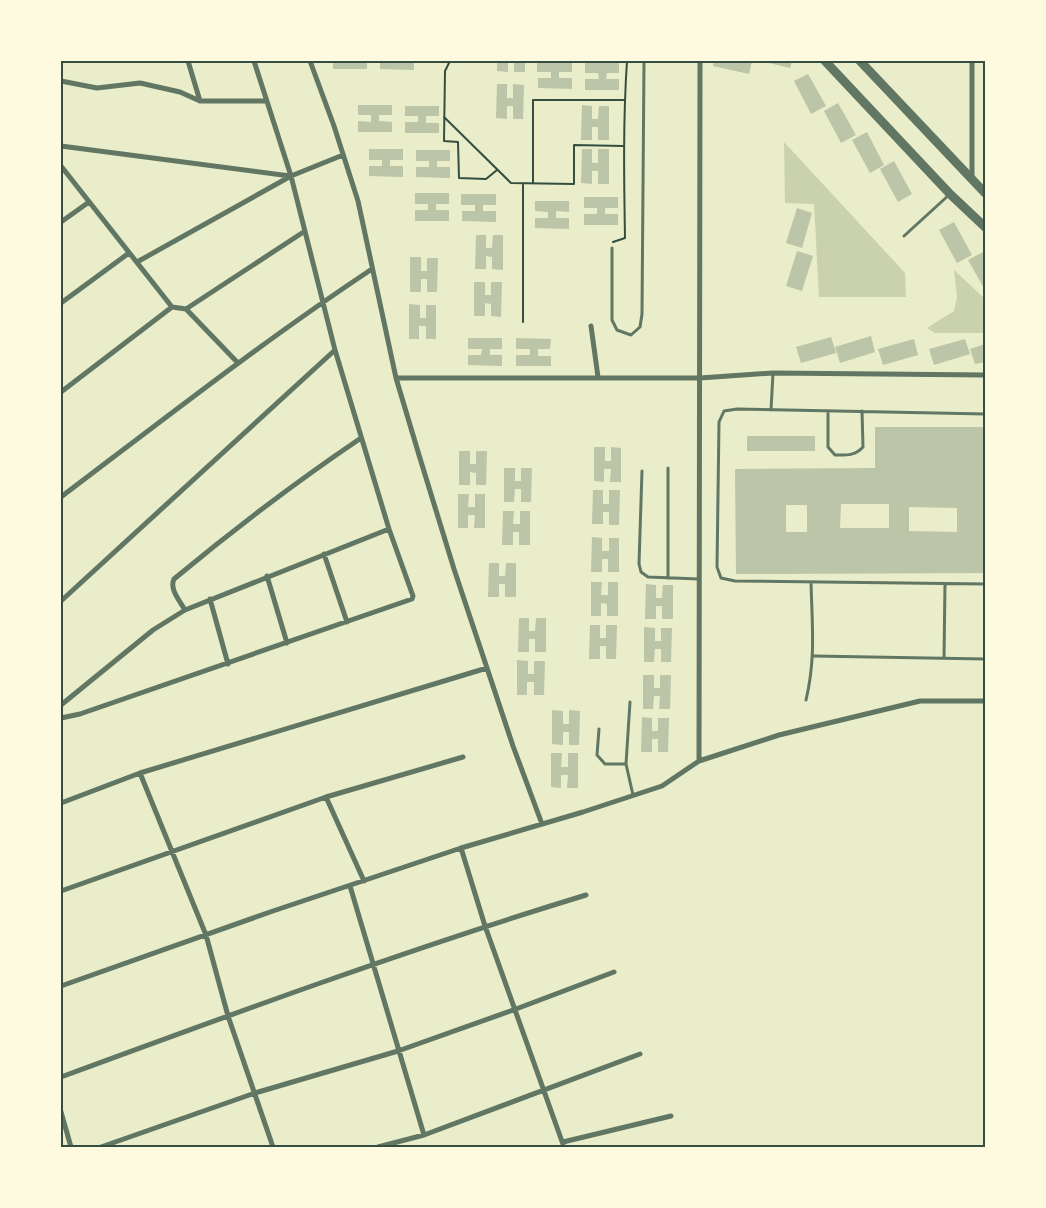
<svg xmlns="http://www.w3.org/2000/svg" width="1046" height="1208" font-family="Cabin,sans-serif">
  <rect width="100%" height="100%" fill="#e9edc9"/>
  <path fill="#cad2ad" d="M784 142 905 273 906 297H819L814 204 785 203Z
    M954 270 985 299V333H935L927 328 954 311 957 297Z"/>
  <path fill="#bcc5a7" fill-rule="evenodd" d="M333 61H367V69H333Z
    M380 61H414V70L380 69Z
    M497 61H508V72L497 71Z
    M514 61H525V72H514Z
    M537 61H572V72H559V78H572V89L538 88V78H551V72H537Z
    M714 61H752L749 74 713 66Z
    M761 61H792L790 68Z
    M585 62 619 63V73H607L606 79H619V90H585V79H599L598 73H585Z
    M808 74 826 106 811 114 794 81Z
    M497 84H507V98H513V84L524 85 523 119H513V106H507V119L496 118Z
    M838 103 856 135 841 143 824 111Z
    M358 105H392V115H379V121L392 122V132H358V121L371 122V115H358Z
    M582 105 592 106V119H598L599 106H609V140H598V127H592V140H581Z
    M405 106H439V116H426V123H439V133H405V122H418V116H405Z
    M867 132 884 165 870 173 852 140Z
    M369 149H403V160H390V166H403V177L369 176V166H382V160H369Z
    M582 149H592V163H598V149H609V184H598V171H592V184L581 183Z
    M416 150H450V161H437V167H450V178L416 177V167H429V161H416Z
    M894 161 912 194 898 202 880 169Z
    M415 193H449V204H436V210H449V221H415V210H428V204H415Z
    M461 194H496V205H483V211H496V222L462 221V211H475V205H461Z
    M584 197H618V208H605V214H618V225H584V214H597V208H584Z
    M535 201H569V212L556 211V218H569V229L535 228V218H548V212L535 211Z
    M797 208 812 213 802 248 786 243Z
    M954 222 972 255 957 263 939 230Z
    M476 235H486V248H492L493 235H503V270L492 269V257L486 256V269H475Z
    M797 251 813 256 802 291 786 286Z
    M983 252 985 256V290L968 260Z
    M410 257H421V271H427V258H438L437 292H427V279H421V292H410Z
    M474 282H485V295H491V282H502L501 317 491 316V304L485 303V316H474Z
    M409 304 420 305V318H426V305H436V339H426V326H419V339H409Z
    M871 336 875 352 840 363 835 347Z
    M831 337 836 353 801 363 796 347Z
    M468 338H502V349H490V355H502V366L468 365V355H481L482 349H468Z
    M516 338 551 339 550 349H538V356H551V366H516V355H530V349H516Z
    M914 339 918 355 883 365 878 349Z
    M965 339 970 354 934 365 929 349Z
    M985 344V362L975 364 970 349Z
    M875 427H985V573L736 574 735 469 875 468ZM841 504H889V528H840ZM786 505H807V532H786ZM909 507 957 508V532L909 531Z
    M747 436H815V451H747Z
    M594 447H605V461H611V447L621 448V482H610L611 469H604V482L594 481Z
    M459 451H470V464H476V451H487L486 485H476V473L470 472V485H459Z
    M504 468H515V481H521V468H532L531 502H521V489H515L514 502H504Z
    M593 490H603V504H609V490H620L619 525H609V512H603V524H592Z
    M458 494H469L468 507H475V494H485V528H474L475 515H468V528H458Z
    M503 511H514L513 524H520V511H530V545H519V532H513V545H502Z
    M592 537 602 538V551H609V538H619V572H608V559H602V572H591Z
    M489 563H499V576H505L506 563H516V597H505V584H499V597H488Z
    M591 582H602L601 595H608V582H618V616H607V604L601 603V616H591Z
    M646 584 656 585V598H662L663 585H673V619H662V606H656V619H645Z
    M519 618H529V631H535L536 618H546V652H535V639H529V652H518Z
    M590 625H600V638H606V625H617L616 659H606V646H600V659H589Z
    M644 627 655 628V641H661V628H672L671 662H661V649H655L654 662H644Z
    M517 660 528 661V674H534V661H545L544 695H534V682H527V695H517Z
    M643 675H654V688H660V675H671L670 709H659L660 696H654L653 709H643Z
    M552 710 563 711V724H569V710L580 711 579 745H569V732H563V745L552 744Z
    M642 717 652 718V731H658V718H669L668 752H658V739H652V752H641Z
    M551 753H562L561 767H568V753H578V788H567L568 775H561V788L551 787Z"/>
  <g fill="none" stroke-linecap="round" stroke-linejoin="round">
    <path stroke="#344e41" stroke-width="2" d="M450 61 445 71 444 141 458 142 459 178 486 179 497 170
      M444 117 511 183 574 184V145L623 146
      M523 183V322
      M533 183V100H624
      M613 242 625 238C624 179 623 120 627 61"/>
    <path stroke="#617663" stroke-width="3" d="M904 236 950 194
      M612 248V320L617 330 631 335 640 327 642 314 644 61
      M771 410 773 373
      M828 411V447L835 455C846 455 855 456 863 447L862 411
      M985 414 737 409 724 411 719 422 717 567 721 578 735 581 985 584
      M642 471 639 564 641 572 648 577 699 579
      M668 578V468
      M814 656 985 659
      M944 658 945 584
      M806 700C816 658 812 624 811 582
      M630 702 626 764 633 795
      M599 729 597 755 605 764H626"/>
    <path stroke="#617663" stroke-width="5" d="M188 61 200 101
      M310 61 334 126 358 201 396 378 419 455 454 569 513 746 542 824
      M972 61V178
      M61 81 97 88 140 83 180 92 200 101H266
      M61 146 290 176
      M61 166 172 307 186 309 238 363
      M61 222 89 202
      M137 262 291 176 343 155
      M61 303 129 253
      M186 309 305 231
      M591 326 598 377
      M396 378H700L773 373 985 375
      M61 392 172 307
      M61 497C164 419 265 340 372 269
      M324 554 347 622
      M267 576 287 643
      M210 599 228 664
      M61 601 335 350
      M185 610C180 601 169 589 174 579 234 529 296 482 361 438
      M61 705 153 630 185 610 389 529
      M61 718 80 714 412 599 413 596 389 529 335 350 291 176 254 61
      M699 761 700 61
      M140 773 206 935 228 1016 273 1147
      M326 797 364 881
      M61 803 140 773 487 668
      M461 848 485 926 564 1147
      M350 886 424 1135
      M61 891 326 797 463 757
      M61 986 273 911 461 848 583 812 662 786 699 761 779 735 920 701H985
      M61 1077C235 1013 409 949 586 895
      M61 1112 71 1147
      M563 1142 671 1116
      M101 1147 255 1093 398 1051 516 1009 614 972
      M378 1147 424 1135 640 1054"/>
    <path stroke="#617663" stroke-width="9" d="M825 61 950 194 985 227
      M860 61 985 193"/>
  </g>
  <rect width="1046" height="1208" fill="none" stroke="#fefae0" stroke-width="125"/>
  <rect x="62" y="62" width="922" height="1084" fill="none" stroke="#344e41" stroke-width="2"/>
</svg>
